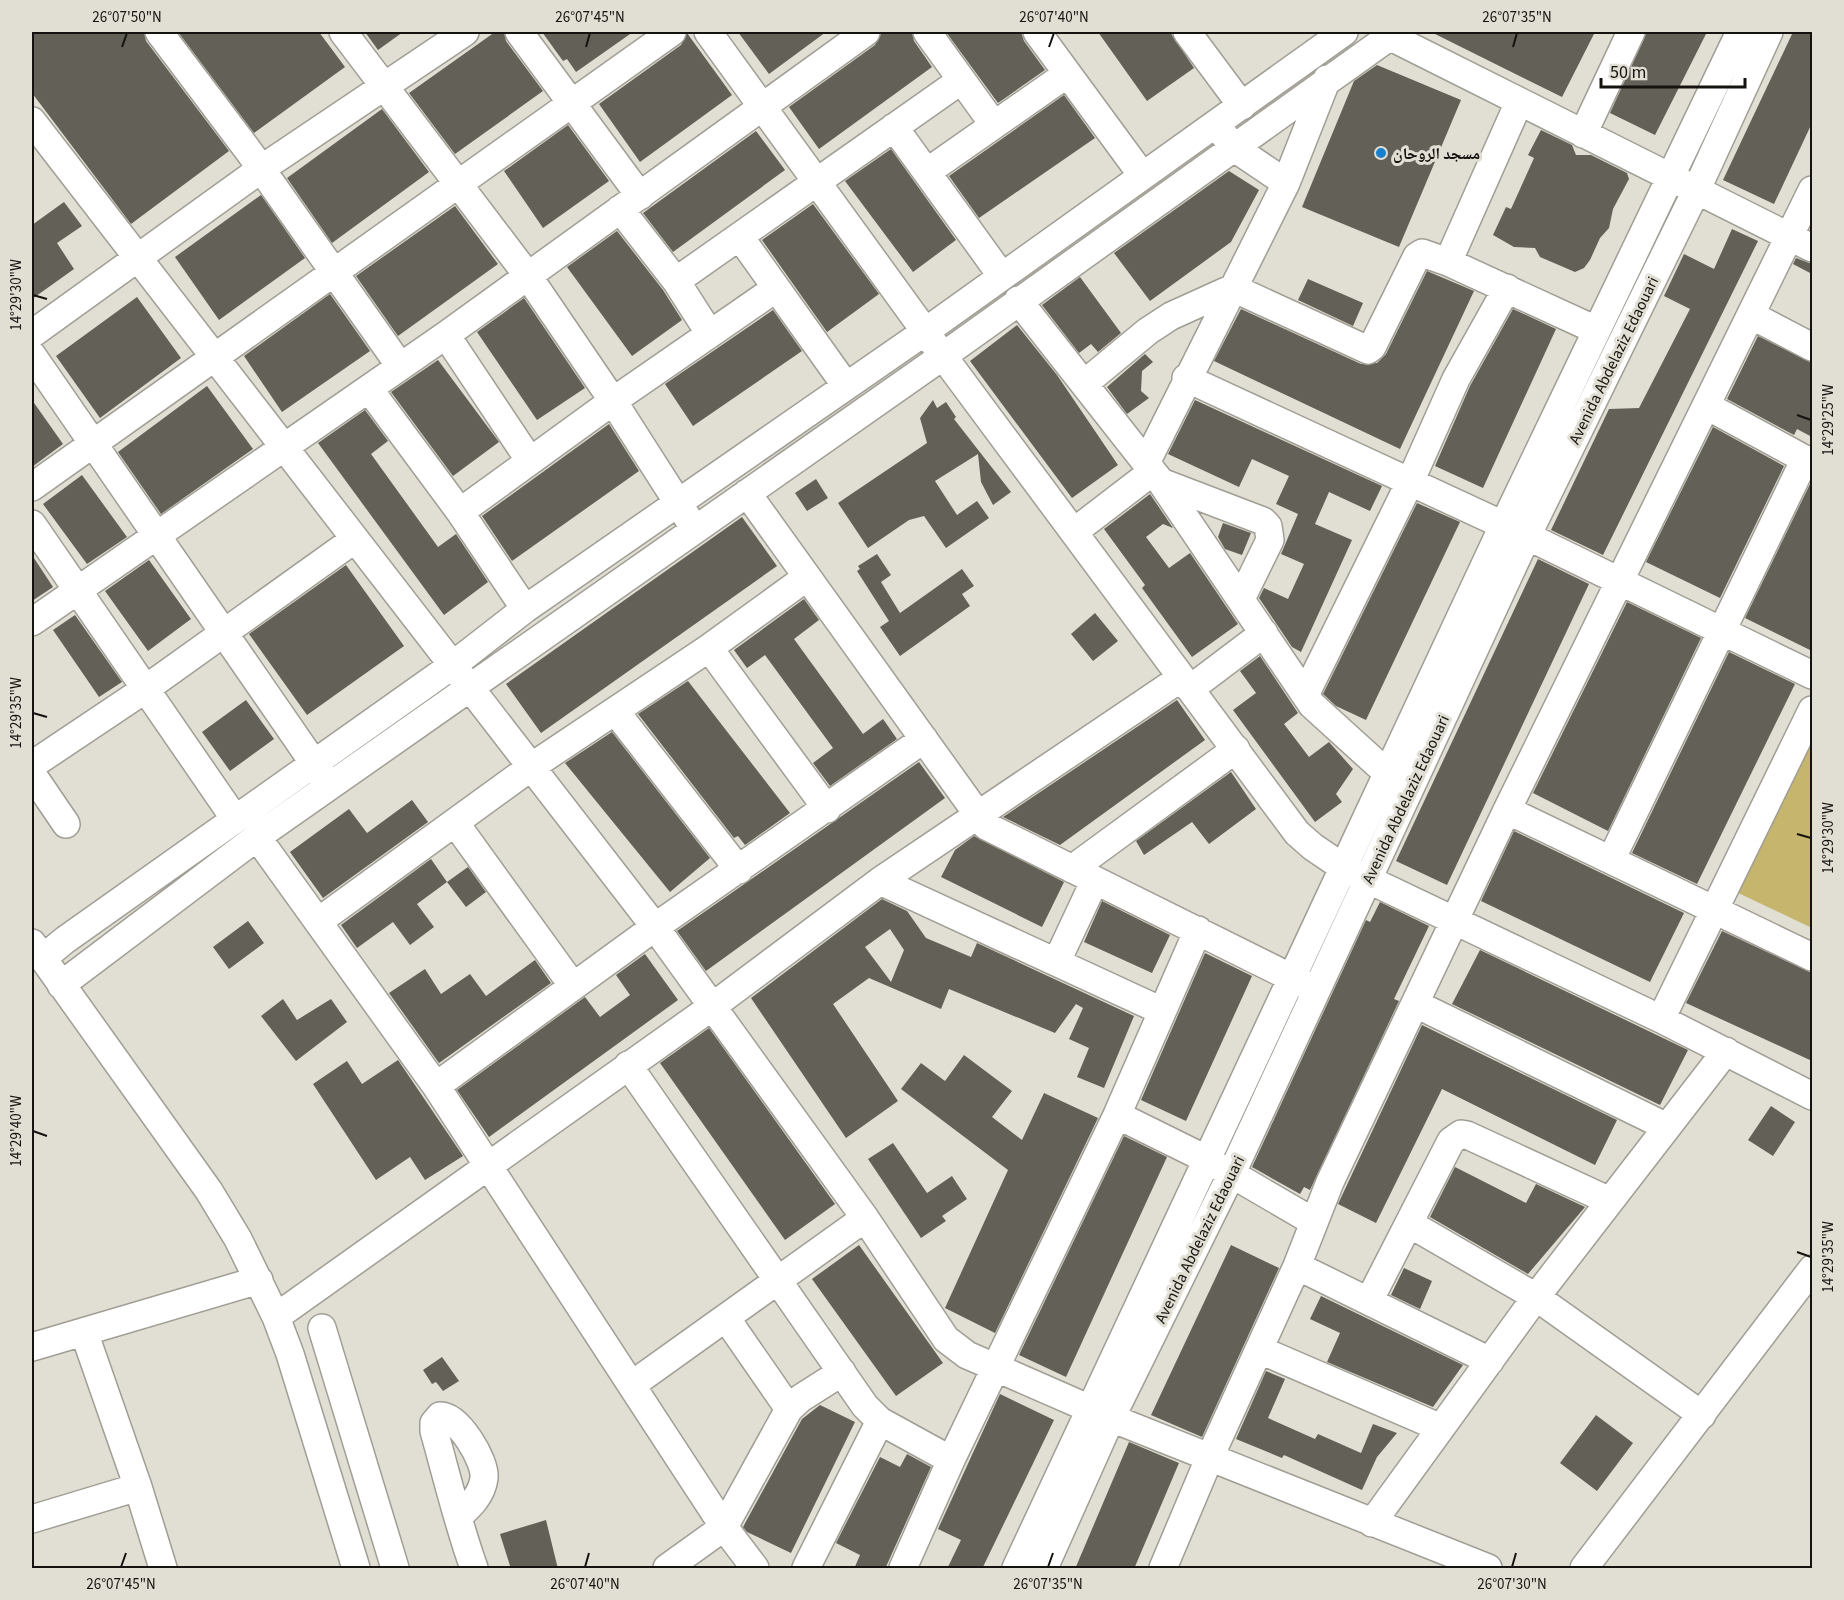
<svg xmlns="http://www.w3.org/2000/svg" width="1844" height="1600" font-family="'Source Sans 3','Noto Naskh Arabic',sans-serif">
  <rect width="100%" height="100%" fill="#e1ded4"/>
  <path fill="#c5b56d" d="M1812 731V928L1734 891Z"/>
  <path fill="#626057" fill-rule="evenodd" d="M32 32H144L146 41 229 151 131 224 32 93Z
    M178 32H319L345 67 254 133Z
    M365 32H403L378 50Z
    M495 32H504L506 41 543 91 455 154 409 93Z
    M542 32H633L576 72 567 59 563 61Z
    M738 32H826L769 74Z
    M882 32H912L914 41 932 67 819 149 789 107 875 45Z
    M946 32H1021L1024 41 1045 70 998 103Z
    M1098 32H1170L1194 68 1147 101Z
    M1431 32H1595L1562 97Z
    M1647 32H1707L1655 135 1610 113Z
    M1793 32H1812V123L1774 204 1723 180Z
    M687 33 732 95 640 162 599 104 681 45Z
    M1377 65 1461 100 1399 247 1302 207 1354 81Z
    M1064 95 1095 138 979 218 949 176Z
    M382 109 429 172 332 243 287 178Z
    M568 125 609 181 543 228 504 171Z
    M1541 130 1572 145 1576 155H1591L1627 173 1629 179 1613 209 1609 228 1600 238 1590 260 1584 268 1575 272 1540 257 1535 248 1514 247 1493 235 1506 207 1511 209 1534 158 1528 155Z
    M756 131 785 170 673 252 643 213Z
    M891 149 956 240 913 272 845 181Z
    M1229 171 1259 190 1231 242 1150 301 1114 253Z
    M261 195 305 258 219 320 175 257Z
    M64 202 82 226 57 243 74 269 32 299V225Z
    M813 204 879 294 827 332 762 240Z
    M455 206 498 264 398 336 356 276Z
    M1732 229 1758 241 1603 555 1551 530 1609 409 1639 408 1690 309 1664 296 1684 254 1714 269Z
    M617 231 663 290 682 320 632 356 567 267Z
    M1796 258 1812 264V274L1793 264Z
    M1427 271 1474 291 1400 449 1214 361 1241 309 1361 364 1377 363 1386 354Z
    M1080 277 1121 333 1098 352 1091 344 1079 353 1042 305Z
    M1308 279 1363 303 1353 326 1298 300Z
    M330 294 370 351 282 412 244 356Z
    M137 297 181 358 100 418 56 356Z
    M524 298 585 388 537 420 477 332Z
    M1513 309 1556 329 1483 488 1435 466 1470 386Z
    M773 310 802 351 693 426 665 384Z
    M1017 325 1057 375 1118 465 1072 498 970 361Z
    M1758 336 1812 363V437L1797 429 1794 435 1727 399Z
    M1145 354 1153 362 1142 371 1141 391 1149 398 1127 414 1107 387Z
    M438 360 499 442 453 476 391 392Z
    M207 386 253 449 161 514 118 452Z
    M32 400 63 444 32 467Z
    M933 400 937 408 946 402 956 417 954 419 1011 492 993 505 981 482 978 454 935 481 957 515 977 501 989 518 946 548 924 516 909 520 868 548 838 503 927 443 920 418Z
    M1195 400 1382 486 1370 511 1329 492 1315 524 1352 540 1301 652 1292 647 1259 598 1264 588 1288 599 1304 564 1281 554 1298 514 1276 504 1289 476 1252 459 1239 487 1168 454Z
    M365 410 388 441 371 454 438 547 456 534 488 582 444 615 318 443Z
    M609 424 639 471 512 561 482 516Z
    M1713 427 1784 466 1720 598 1646 562Z
    M82 475 127 537 87 564 43 504Z
    M816 479 828 498 807 511 795 493Z
    M1812 480V651L1745 618Z
    M1150 494 1173 528 1163 524 1146 537 1169 568 1190 553 1238 624 1192 657 1142 588 1145 585 1104 529Z
    M1417 503 1460 522 1366 720 1336 706 1323 694Z
    M742 517 777 566 541 733 506 684Z
    M1223 523 1251 533 1242 555 1225 549 1218 537Z
    M877 554 891 575 881 582 900 613 962 569 974 586 962 594 970 606 900 656 880 627 889 621 857 571 860 569 858 566Z
    M32 555 53 587 32 601Z
    M1538 559 1589 584 1447 885 1396 861Z
    M149 560 191 619 148 651 105 591Z
    M346 565 404 646 307 715 249 634Z
    M804 599 819 620 794 639 863 734 883 719 897 739 830 786 813 763 833 748 765 655 747 668 734 650Z
    M1627 602 1701 638 1608 831 1533 793Z
    M1095 613 1118 641 1093 661 1071 634Z
    M75 615 122 682 99 697 53 630Z
    M1729 652 1795 684 1697 884 1632 853Z
    M1260 656 1298 713 1284 724 1309 757 1329 742 1353 769 1336 794 1342 802 1315 822 1233 710 1256 693 1240 671Z
    M688 681 790 813 745 845 738 836 734 838 638 714Z
    M246 700 274 739 230 771 202 732Z
    M1177 700 1205 740 1060 845 1003 817Z
    M612 732 710 858 670 892 565 763Z
    M919 762 945 798 706 971 677 931Z
    M1231 772 1256 809 1209 844 1192 822 1144 855 1136 841Z
    M412 800 428 822 323 898 290 852 349 809 367 833Z
    M1514 831 1684 913 1650 982 1481 901Z
    M974 836 1064 882 1042 927 941 877 955 850Z
    M431 859 447 882 417 904 434 927 410 945 393 922 357 948 341 925Z
    M468 867 486 892 466 907 447 882Z
    M882 899 907 911 926 938 971 957 977 943 1134 1016 1104 1088 1077 1077 1089 1048 1069 1039 1083 1008 1076 1004 1055 1033 949 989 941 1009 869 978 833 1004 898 1101 846 1138 751 998ZM890 929 904 950 891 982 865 947Z
    M1102 901 1170 935 1152 973 1084 942Z
    M1380 902 1429 926 1394 999 1399 1001 1310 1190 1304 1187 1300 1194 1252 1167 1366 920 1370 922Z
    M248 921 264 943 229 969 213 947Z
    M1722 931 1812 973V1061L1686 1003Z
    M1480 950 1688 1050 1660 1105 1452 1004Z
    M1205 953 1252 976 1186 1121 1141 1100Z
    M645 954 678 1000 489 1137 457 1090 585 997 600 1017 630 995 616 975Z
    M535 960 551 983 439 1063 389 993 425 969 441 994 470 974 486 996Z
    M283 999 297 1020 331 999 347 1022 296 1061 261 1016Z
    M1422 1025 1617 1120 1595 1165 1442 1089 1376 1223 1338 1204Z
    M709 1028 835 1204 785 1240 660 1063Z
    M964 1055 1012 1091 992 1117 1022 1140 1044 1093 1098 1118 995 1333 945 1308 1008 1170 901 1089 921 1063 945 1081Z
    M398 1060 463 1156 425 1180 410 1157 376 1180 313 1084 347 1061 362 1084Z
    M1771 1106 1795 1122 1773 1156 1748 1140Z
    M1124 1136 1167 1157 1066 1377 1019 1355Z
    M893 1143 927 1193 952 1176 967 1199 942 1216 946 1221 921 1238 868 1159Z
    M1455 1167 1526 1203 1536 1184 1585 1207 1528 1274 1430 1217Z
    M859 1245 943 1363 896 1396 812 1279Z
    M1231 1245 1279 1268 1202 1437 1151 1415Z
    M1404 1268 1432 1281 1420 1309 1391 1295Z
    M1321 1296 1463 1365 1433 1407 1327 1362 1340 1333 1310 1319Z
    M442 1357 459 1381 443 1391 436 1382 432 1384 423 1370Z
    M1266 1371 1285 1379 1268 1418 1315 1439 1318 1434 1361 1453 1373 1424 1397 1433 1377 1457 1362 1490 1284 1455 1282 1458 1236 1439Z
    M1000 1394 1054 1420 982 1569H947L961 1540 938 1529Z
    M820 1405 855 1422 791 1553 747 1532 743 1527 802 1419Z
    M1596 1415 1633 1443 1597 1491 1560 1463Z
    M1129 1442 1179 1463 1134 1569H1075Z
    M907 1454 931 1467 894 1549 885 1569H854L860 1555 836 1543 880 1457 900 1467Z
    M546 1520 558 1569H511L500 1534Z"/>
  <g fill="none" stroke-linecap="round" stroke-linejoin="round">
    <g stroke="#a09e94" stroke-width="30">
      <path id="minor" d="M159 32 250 153 400 366
        M343 32 528 276 613 401 689 520
        M519 32 640 196
        M708 32 943 356 1297 833 1313 847 1344 868 1661 1019 1812 1096
        M927 32 994 125
        M1037 32 1142 175
        M1187 32 1242 106
        M1384 32 1389 36 1812 248
        M32 121 655 927 865 1218 946 1339 967 1355 1111 1418 1488 1568
        M894 127 1001 275
        M1583 134 1631 32
        M1224 135 1233 147 1286 183
        M927 172 1067 74
        M620 209 676 281 710 334
        M740 237 846 386
        M1448 262 1519 102
        M676 281 960 81
        M1018 300 1161 482 1312 705 1387 773
        M1751 315 1812 347
        M32 334 261 169 465 32
        M446 335 530 461
        M32 355 324 778
        M1186 378 1527 536 1812 675
        M1085 383 1148 331 1171 316 1233 288 1368 350 1372 347 1417 256 1422 253 1448 262 1596 330
        M369 389 460 512 525 609
        M1707 406 1812 463
        M1146 463 1286 183 1327 79
        M1161 482 1263 521 1268 526 1270 540 1241 599
        M32 487 672 32
        M747 493 986 826 1308 986
        M460 512 613 401 775 289
        M32 524 235 819
        M1075 531 1152 472
        M32 622 446 335 866 32
        M709 648 827 809
        M1190 689 1264 633
        M1306 693 1410 482 1456 379 1507 288
        M616 712 739 870
        M32 765 144 690 355 539
        M32 774 66 824
        M1507 810 1812 957
        M456 824 573 986
        M257 837 436 1086 724 1527 755 1568
        M1611 860 1805 459
        M1072 869 1236 749
        M880 881 1162 1011
        M319 921 531 767 709 648 807 577
        M32 943 209 1191 238 1239 276 1317 290 1354 356 1568
        M43 958 65 940 453 665 525 609 926 331 1344 32
        M1057 961 1095 880
        M61 985 257 837 943 356 1396 32
        M1416 1004 1667 1127
        M1661 1019 1812 710
        M628 1065 865 1406 880 1421 951 1460
        M436 1086 655 927 924 739
        M1117 1115 1206 1159 1314 1222
        M1410 1224 1536 1297 1702 1415
        M1297 1266 1490 1361
        M1369 1301 1451 1141 1461 1134 1467 1135 1610 1201
        M276 1317 713 1006 880 881 1181 678
        M726 1318 789 1409
        M322 1328 395 1568
        M84 1332 138 1487 163 1568
        M32 1347 259 1280
        M1260 1350 1441 1428
        M633 1384 865 1218
        M458 1517C470 1506 482 1495 484 1478 486 1461 458 1415 440 1416L434 1423V1431C447 1477 458 1524 474 1568
        M32 1519 138 1487
        M1372 1523 1536 1297 1726 1051
        M667 1568 724 1527 789 1409 801 1398 842 1372
        M806 1568 880 1421
        M903 1568 951 1460 1117 1115 1198 930
        M1016 1568 1503 526 1740 32
        M1044 1568 1111 1418 1231 1175 1527 536 1696 191 1769 32
        M1163 1568 1209 1459 1297 1266 1330 1182 1507 810 1812 190
        M1584 1568 1812 1269"/>
    </g>
    <use href="#minor" stroke="#fff" stroke-width="27"/>
  </g>
  <path fill="none" stroke="#14130f" stroke-width="2" d="M122 47 127 33M586 47 590 33M1049 47 1054 33M1513 47 1517 33M33 295 47 299M1797 415 1811 420M33 713 47 717M1797 834 1811 838M33 1131 47 1136M1797 1252 1811 1257M121 1567 126 1553M585 1567 589 1553M1048 1567 1053 1553M1512 1567 1516 1553"/>
  <circle fill="#1980cb" stroke="#e1ded4" stroke-width="2" cx="1381" cy="153" r="6"/>
  <g text-anchor="middle" stroke-width="6" stroke-linejoin="round" paint-order="stroke">
    <g font-size="16" font-weight="bold" fill="#14130f" stroke="#e1ded4" text-anchor="start">
      <text x="1393" y="159">مسجد الروحان</text>
    </g>
    <g font-size="16" fill="#14130f" stroke="#e1ded4">
      <text transform="translate(1613 360) rotate(-64)" y="6">Avenida Abdelaziz Edaouari</text>
      <text transform="translate(1405 799) rotate(-65)" y="6">Avenida Abdelaziz Edaouari</text>
      <text transform="translate(1199 1239) rotate(-64)" y="6">Avenida Abdelaziz Edaouari</text>
    </g>
  </g>
  <rect width="1844" height="1600" fill="none" stroke="#e1ded4" stroke-width="66"/>
  <path d="M1601 78v9h144v-9" fill="none" stroke="#14130f" stroke-width="3"/>
  <text x="1610" y="78" font-size="18" fill="#14130f" stroke="#e1ded4" stroke-width="4.5" paint-order="stroke">50 m</text>
  <rect x="33" y="33" width="1778" height="1534" fill="none" stroke="#14130f" stroke-width="2"/>
  <g font-size="15" text-anchor="middle" fill="#14130f">
    <text x="127" y="22">26°07'50"N</text>
    <text x="590" y="22">26°07'45"N</text>
    <text x="1054" y="22">26°07'40"N</text>
    <text x="1517" y="22">26°07'35"N</text>
    <text transform="translate(16 295) rotate(-90)" y="5">14°29'30"W</text>
    <text transform="translate(1828 420) rotate(-90)" y="5">14°29'25"W</text>
    <text transform="translate(16 713) rotate(-90)" y="5">14°29'35"W</text>
    <text transform="translate(1828 838) rotate(-90)" y="5">14°29'30"W</text>
    <text transform="translate(16 1131) rotate(-90)" y="5">14°29'40"W</text>
    <text transform="translate(1828 1257) rotate(-90)" y="5">14°29'35"W</text>
    <text x="121" y="1589">26°07'45"N</text>
    <text x="585" y="1589">26°07'40"N</text>
    <text x="1048" y="1589">26°07'35"N</text>
    <text x="1512" y="1589">26°07'30"N</text>
  </g>
</svg>
